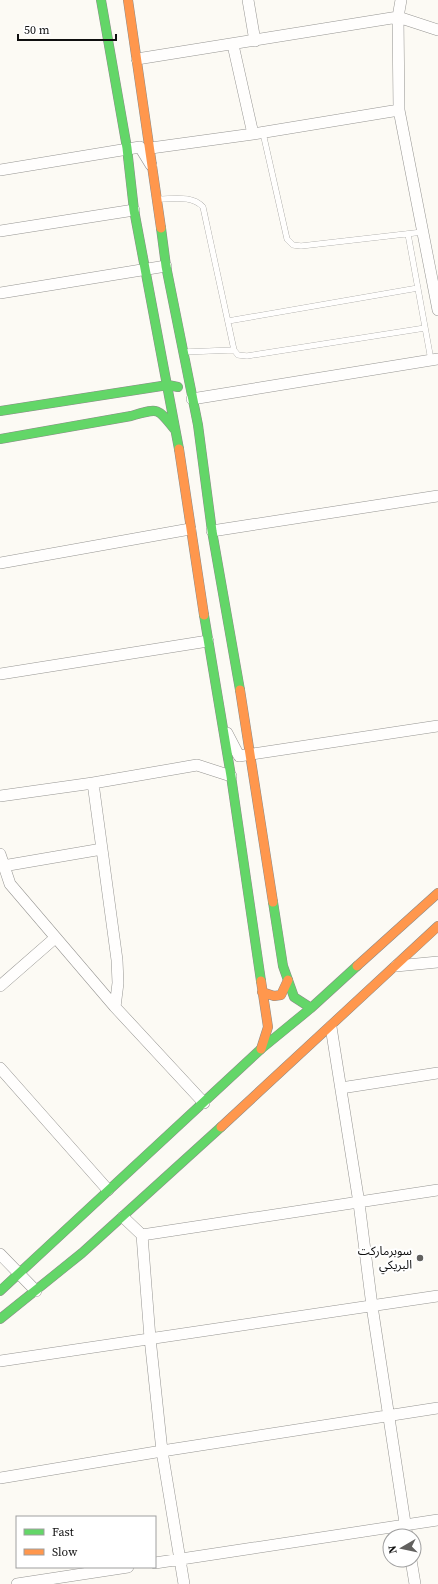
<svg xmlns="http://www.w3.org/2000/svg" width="438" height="1584" font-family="'Source Serif 4','Noto Sans Arabic',serif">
  <rect width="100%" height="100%" fill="#fcfaf4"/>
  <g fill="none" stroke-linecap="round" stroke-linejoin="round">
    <g stroke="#969592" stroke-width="6">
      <path id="lane" d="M263 133 287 239 293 245 301 246 423 232
        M159 199C174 199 192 195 203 207L234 350 238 355 247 356 425 328
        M408 234 431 360
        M228 321 418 288
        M184 352 234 350"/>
    </g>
    <g stroke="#969592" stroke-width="12">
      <path id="street" d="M248 0 255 41
        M401 0 398 17 399 110 438 310
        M233 45 253 134
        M137 59 398 17 438 30
        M151 148 253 134 399 110
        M0 170 140 147 151 165
        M0 231 134 210
        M0 293 166 266
        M192 399 438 359
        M212 531 438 496
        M0 563 190 529
        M0 674 208 641
        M227 733 239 756 438 726
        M93 783 117 960 118 983 115 1007
        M0 796 93 783 197 765 231 776
        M0 854 10 884 115 1007 204 1103
        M3 866 102 849
        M396 966 438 962
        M0 986 55 938
        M331 1027 359 1203 372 1306 407 1536
        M0 1068 108 1190
        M341 1088 438 1073
        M123 1217 142 1235 150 1338 162 1451 184 1584
        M142 1235 438 1190
        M0 1254 36 1291
        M0 1361 438 1296
        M0 1478 162 1451 438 1408
        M411 1560 415 1584
        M155 1563 438 1520
        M17 1584 128 1567"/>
    </g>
    <g stroke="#8c8b89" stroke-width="10">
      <path id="fast" d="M101 0 127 148 134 210 179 449
        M161 228 166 266 198 425 212 531 240 690
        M0 411 168 385 178 387
        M0 439 131 416C159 408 157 407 175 430
        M204 615 231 776 261 981
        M273 902 283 966 294 997 311 1008
        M0 1291 261 1049 311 1008 357 966
        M0 1319 82 1253 221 1127"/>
    </g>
    <g stroke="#8c8b89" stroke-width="10">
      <path id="slow" d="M128 0 161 228
        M179 449 204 615
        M240 690 273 902
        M357 966 438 893
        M262 992 274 996 281 995 288 980
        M261 1049 268 1027 261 981
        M221 1127 438 926"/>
    </g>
    <use href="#lane" stroke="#fffefd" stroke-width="5.5"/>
    <use href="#street" stroke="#fffefd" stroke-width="11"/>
    <use href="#fast" stroke="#63d668" stroke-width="9"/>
    <use href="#slow" stroke="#ff974d" stroke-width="9"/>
  </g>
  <circle fill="#62615f" stroke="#fff" stroke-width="1.5" cx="420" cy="1258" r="4"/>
  <g text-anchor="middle" stroke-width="4" stroke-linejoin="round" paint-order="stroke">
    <g font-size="12" fill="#0f0f0f" stroke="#fff" text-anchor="end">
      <text x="412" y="1255">سوبرماركت<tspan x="412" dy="14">البريكي</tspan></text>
    </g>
  </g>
  <rect x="16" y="1516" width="140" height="52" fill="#ffffff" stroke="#9f9f9f"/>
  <rect x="24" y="1529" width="20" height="6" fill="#63d668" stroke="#9f9f9f"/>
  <text x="52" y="1536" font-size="12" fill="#0f0f0f">Fast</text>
  <rect x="24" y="1549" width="20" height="6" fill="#ff974d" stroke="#9f9f9f"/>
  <text x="52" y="1556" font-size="12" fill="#0f0f0f">Slow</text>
  <g transform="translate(402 1548) rotate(261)"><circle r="19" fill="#ffffff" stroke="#9f9f9f"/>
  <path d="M0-3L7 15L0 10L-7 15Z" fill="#62615f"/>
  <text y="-6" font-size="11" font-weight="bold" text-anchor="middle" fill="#0f0f0f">N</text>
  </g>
  <path d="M18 34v6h98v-6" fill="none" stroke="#0f0f0f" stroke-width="2"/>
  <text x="24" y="34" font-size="12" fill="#0f0f0f" stroke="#ffffff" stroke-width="3" paint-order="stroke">50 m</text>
</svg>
